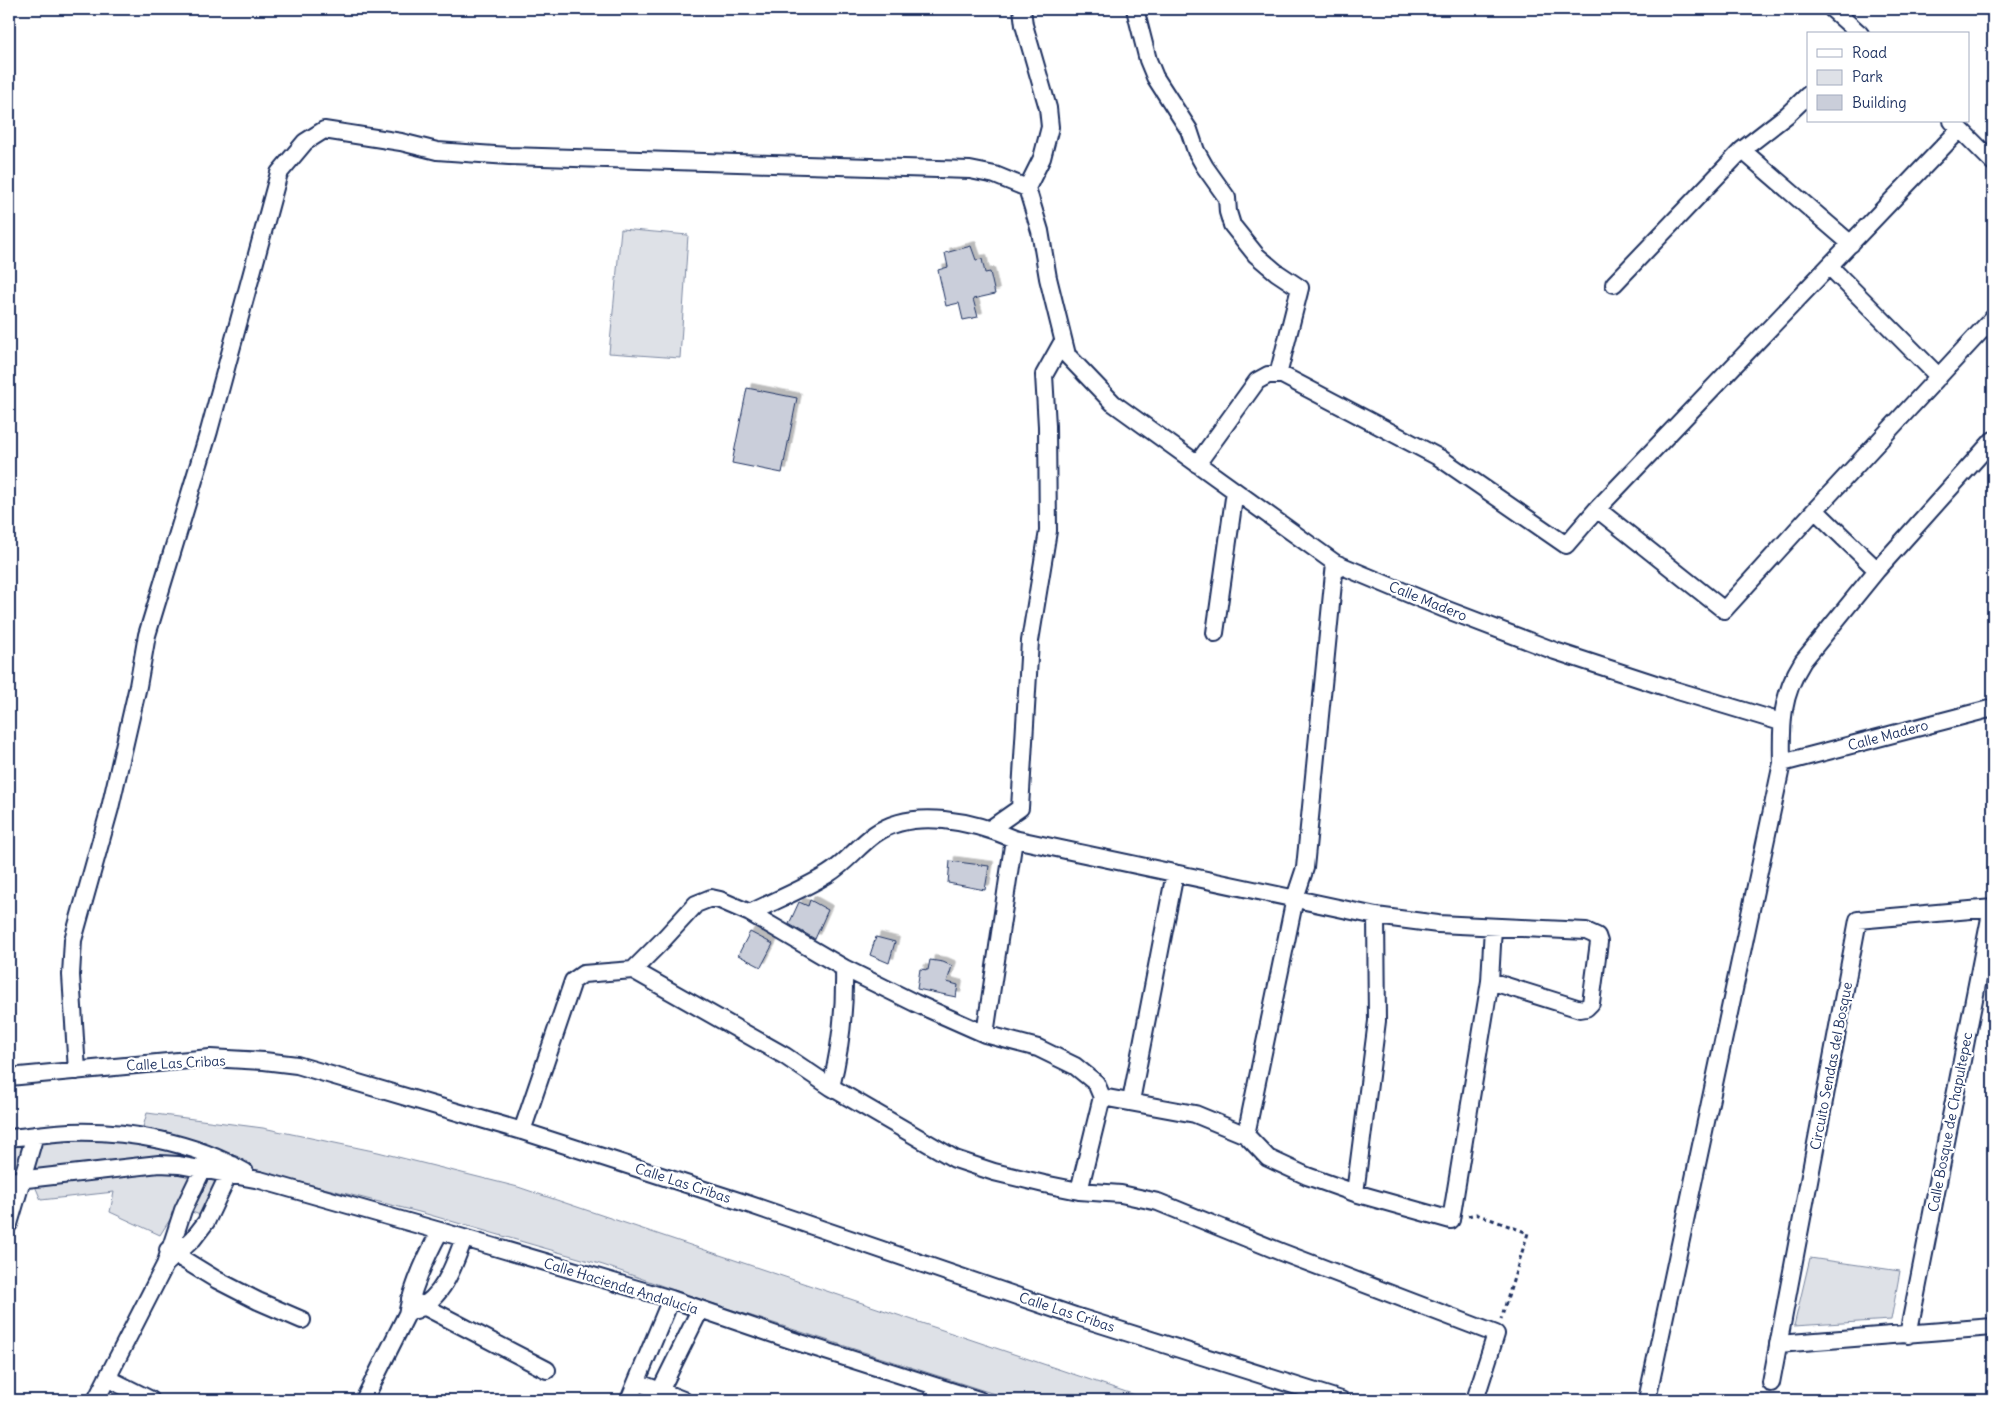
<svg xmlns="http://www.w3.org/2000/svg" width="2002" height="1409" font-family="Delius,sans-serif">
  <defs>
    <filter id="shadow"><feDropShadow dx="4.5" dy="-4.5" stdDeviation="0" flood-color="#0004"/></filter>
  </defs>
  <rect width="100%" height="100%" fill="#fff"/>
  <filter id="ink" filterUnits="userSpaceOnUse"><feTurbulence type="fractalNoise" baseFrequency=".02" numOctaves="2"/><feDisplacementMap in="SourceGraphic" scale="10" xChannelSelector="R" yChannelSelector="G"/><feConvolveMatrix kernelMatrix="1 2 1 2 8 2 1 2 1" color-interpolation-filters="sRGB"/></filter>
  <g filter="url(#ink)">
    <path fill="#dee1e7" stroke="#7c88a2" d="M621 229 688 235 680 358 609 353Z
      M147 1113 263 1128 378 1152 518 1187 1150 1400H1013L711 1303 603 1265 423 1213 260 1172 143 1127Z
      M119 1137 199 1156 186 1172 221 1178 203 1216 178 1207 160 1235 110 1212 114 1192 41 1200 29 1172 37 1141Z
      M31 1141 18 1176H9V1143Z
      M1810 1258 1900 1271 1891 1320 1794 1326Z"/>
    <path fill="#caceda" stroke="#1b2f5e" filter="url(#shadow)" d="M971 246 976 260 982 259 985 273 990 272 995 294 973 299 978 317 963 320 959 303 946 306 938 270 948 267 945 253Z
      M747 388 797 398 782 473 732 463Z
      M950 861 989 866 985 890 948 883Z
      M810 900 828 910 815 939 789 924 799 902 808 906Z
      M750 932 773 944 761 967 738 955Z
      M876 937 895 942 889 963 870 955Z
      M930 960 943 962 952 966 947 982 958 985 956 997 917 989 920 969 928 970Z"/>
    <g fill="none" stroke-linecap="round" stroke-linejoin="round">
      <g stroke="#1b2f5e" stroke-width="20">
        <path id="minor" d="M1135 9 1148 60 1155 77 1189 130 1196 151 1205 167 1227 198 1228 212 1232 225 1256 255 1276 272 1300 288 1278 375
          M1832 9 1860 34
          M1952 121 1993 162
          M1742 150 1851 244
          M1027 188 1040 231 1048 278 1067 355 1113 403 1335 563 1445 609 1555 651 1668 688 1781 722
          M1829 266 1939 377
          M1614 284 1742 150 1787 115 1808 95
          M1197 464 1257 381 1268 375H1282L1440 458 1566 545 1597 509 1960 129
          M1597 509 1724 610 1815 510 1993 318
          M1815 510 1877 570
          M1215 633 1235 491
          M1782 763 1993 708
          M990 829 1020 808 1030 641 1048 531 1047 426 1044 375 1063 341
          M750 913C776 900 804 889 828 874 846 863 858 846 875 834 913 807 975 822 1014 839L1376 916 1438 924 1586 931 1597 936 1599 942 1591 1003 1586 1008 1580 1009 1490 981
          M633 970 785 1056 831 1087 955 1159 994 1172 1044 1184 1079 1191 1121 1194 1158 1202 1281 1252 1496 1334 1475 1400
          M985 1034 1014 839
          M77 1071 71 975 73 940 110 808 138 686 147 635 209 431 279 173 305 142 324 130 401 142 437 151 509 156 970 170 995 175 1027 188 1042 158 1050 127 1048 108 1024 25 1022 9
          M9 1077 210 1058 264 1061 297 1065 522 1131 748 1204 1075 1316 1341 1400
          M831 1087C841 1047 845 1009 844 968
          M1131 1101 1175 873
          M522 1131 573 981 583 974 633 970 662 941 696 904 711 898 720 900 750 913 844 968 915 1003 985 1034 1038 1048 1075 1066 1096 1083 1102 1097 1195 1114 1246 1135 1268 1158 1307 1176 1355 1193 1451 1220 1490 981 1493 927
          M1246 1135 1295 898 1305 868 1335 563
          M9 1138C29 1136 50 1133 70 1132 128 1130 194 1142 245 1172
          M9 1181 159 1164 179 1165 260 1180 440 1231 671 1299 788 1339 979 1400
          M1079 1191 1102 1097
          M1355 1193 1377 1021 1376 916
          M9 1224 35 1135
          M168 1250 217 1280 258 1301 302 1320
          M168 1262 193 1239 206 1222 233 1165
          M410 1299 547 1370
          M416 1310C444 1297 454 1265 464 1238
          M1908 1335 1992 908
          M1778 1344 1993 1327
          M107 1378 151 1400
          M637 1382 683 1400
          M1771 1383 1858 920 1993 908
          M96 1400 165 1265 183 1210 209 1156
          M364 1400 407 1314C413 1285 426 1257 440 1231
          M629 1400 671 1299
          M651 1400 660 1391 700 1310
          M931 1400 939 1387
          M1647 1400 1782 763C1781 723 1781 696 1803 661L1877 570 1993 440"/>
      </g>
      <path stroke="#1b2f5e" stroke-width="3" stroke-dasharray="4 4" stroke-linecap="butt" d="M1468 1216 1476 1214 1528 1233 1501 1319"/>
      <use href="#minor" stroke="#fff" stroke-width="16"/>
    </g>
  </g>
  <g text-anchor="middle" stroke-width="4.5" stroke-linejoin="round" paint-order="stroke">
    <g font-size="14" fill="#1b2f5e" stroke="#fff">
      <text transform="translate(1428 601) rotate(22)" y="5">Calle Madero</text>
      <text transform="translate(1888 735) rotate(-15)" y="5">Calle Madero</text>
      <text transform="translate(176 1063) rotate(-3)" y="5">Calle Las Cribas</text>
      <text transform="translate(1831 1066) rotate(-79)" y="5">Circuito Sendas del Bosque</text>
      <text transform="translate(1950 1122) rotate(-79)" y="5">Calle Bosque de Chapultepec</text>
      <text transform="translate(683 1183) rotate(18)" y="5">Calle Las Cribas</text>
      <text transform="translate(621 1286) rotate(17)" y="5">Calle Hacienda Andalucía</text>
      <text transform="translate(1067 1312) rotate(18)" y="5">Calle Las Cribas</text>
    </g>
  </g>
  <rect width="2002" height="1409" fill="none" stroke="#fff" stroke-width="30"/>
  <rect x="15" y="15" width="1972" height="1379" fill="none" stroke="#1b2f5e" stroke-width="2" filter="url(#ink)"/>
  <rect x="1807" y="32" width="162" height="90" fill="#ffffff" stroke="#a4acbf"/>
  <rect x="1817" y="49" width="25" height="8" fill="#ffffff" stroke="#a4acbf"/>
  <text x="1852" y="58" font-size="15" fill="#1b2f5e">Road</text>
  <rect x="1817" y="70" width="25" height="15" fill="#dee1e7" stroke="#a4acbf"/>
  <text x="1852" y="82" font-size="15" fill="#1b2f5e">Park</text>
  <rect x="1817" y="95" width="25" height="15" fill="#caceda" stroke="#a4acbf"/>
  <text x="1852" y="108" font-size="15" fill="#1b2f5e">Building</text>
</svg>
